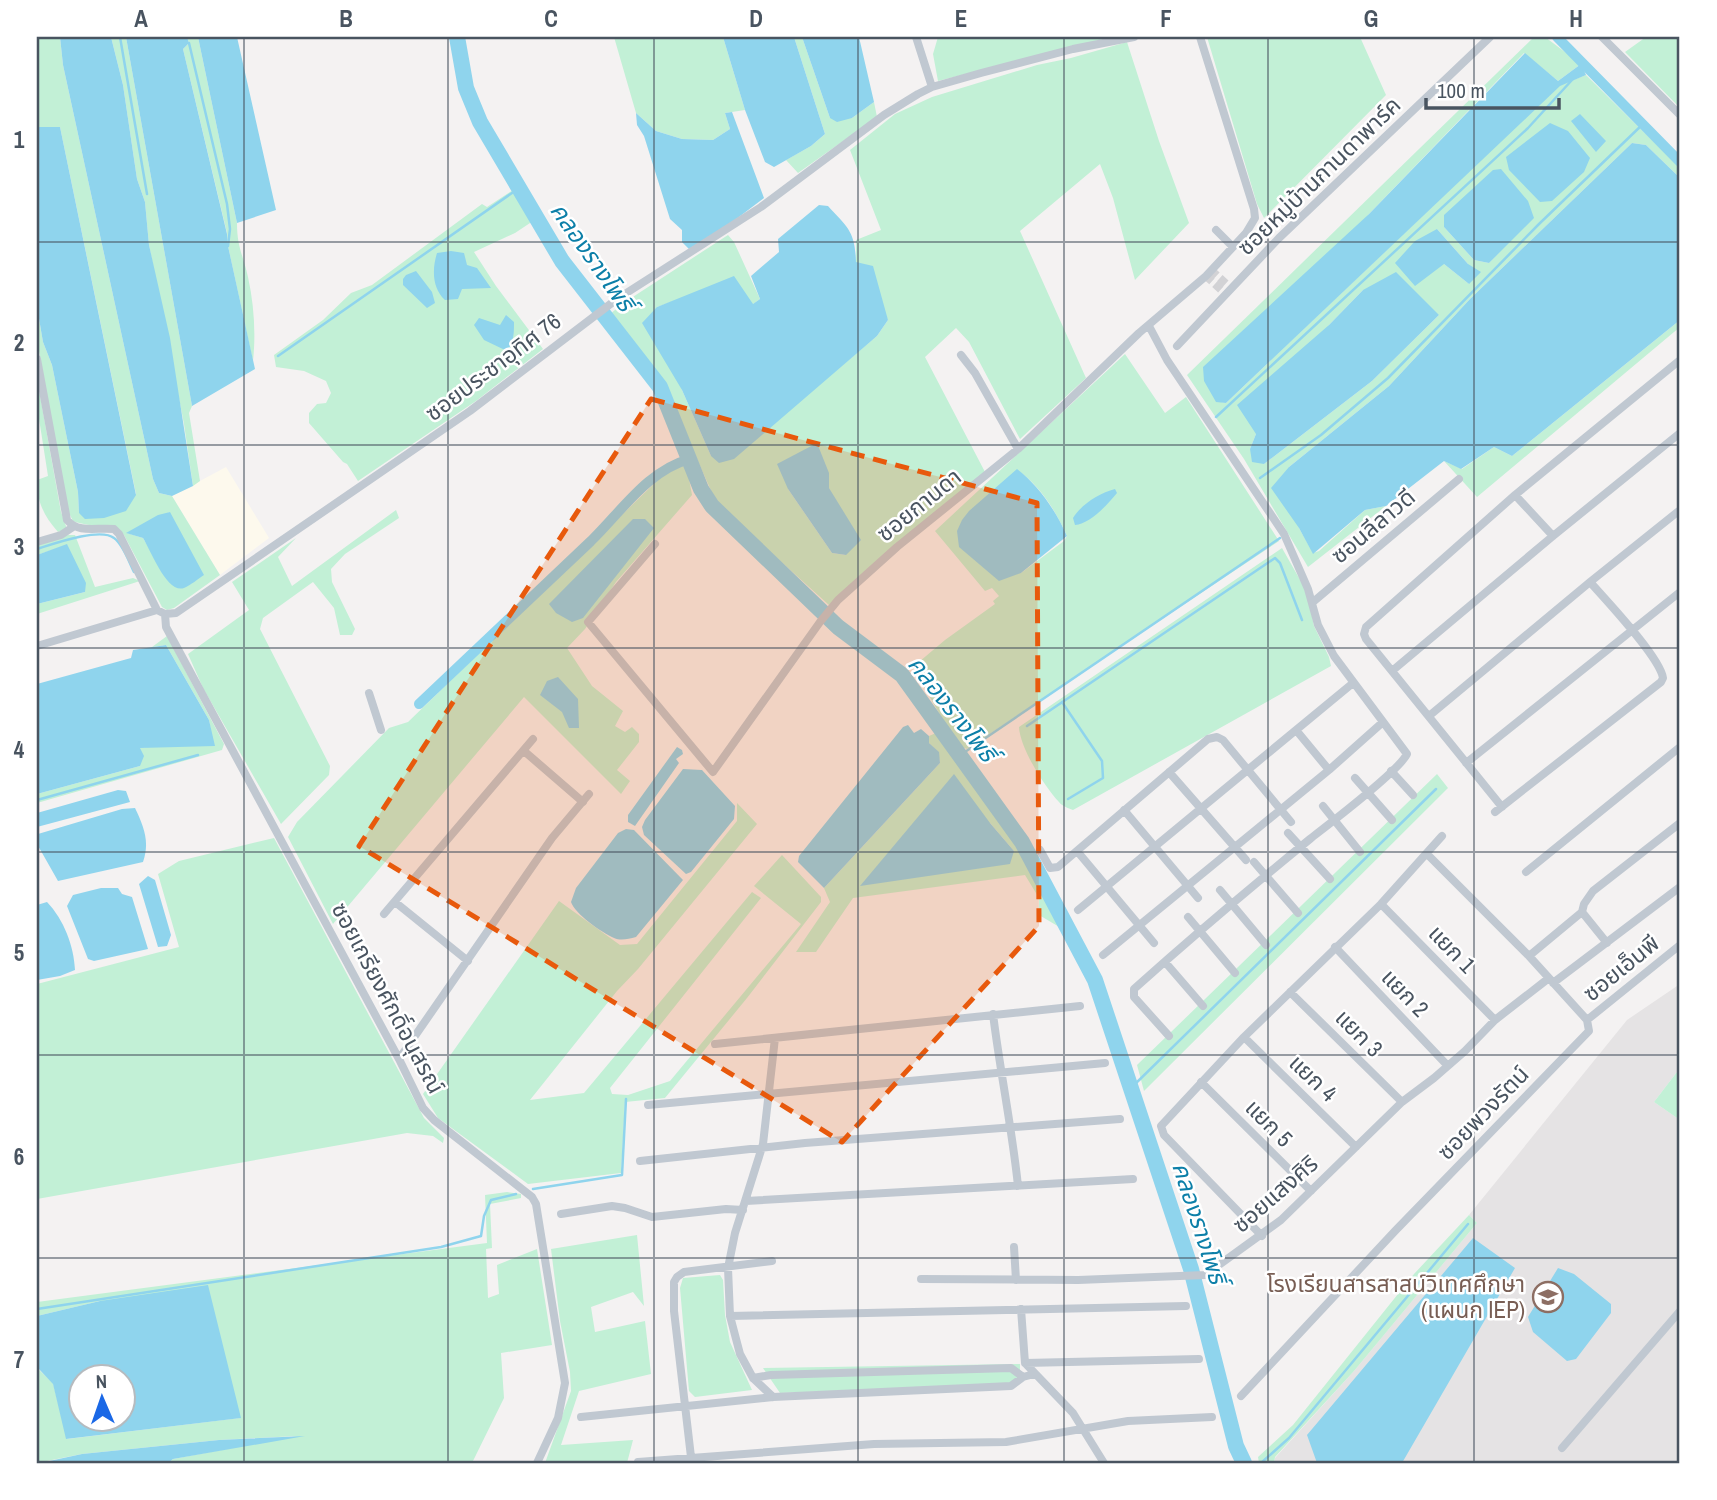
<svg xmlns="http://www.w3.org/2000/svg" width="1717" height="1500" font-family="'Archivo Narrow','Noto Sans Thai',sans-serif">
  <rect width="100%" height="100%" fill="#f4f2f2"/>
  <path fill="#fdf9ed" d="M226 467 269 538 220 575 172 496Z"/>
  <path fill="#e5e3e4" d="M1680 984V1068L1654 1102 1680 1120V1463H1274L1275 1458 1354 1371 1477 1223 1469 1215 1627 1020Z"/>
  <path fill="#c2f0d6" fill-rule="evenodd" d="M37 37H60L63 65 153 479 159 493 172 496 220 575 174 608 167 610 162 607 124 535C110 523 90 528 73 521L68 511 37 340V307L43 342 52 365 78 492 79 513 136 494 60 127H37ZM170 512 150 550 143 538 127 533Z
    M111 37H126L192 406 189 413 200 481 193 486 184 424 149 245 145 202 137 179 123 85Z
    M187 37H198L237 223C237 247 243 255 248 277 254 304 256 334 253 361L228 246 227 233 183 49 189 43Z
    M614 37H723L745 110 725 113 730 129 713 140 682 139 656 131 636 113Z
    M794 37H802L830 118H852L874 102 877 117 798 173 786 160 811 146 825 134Z
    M938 37H1112L938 81 933 54Z
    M1207 37H1360L1386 95 1264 218 1257 204Z
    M1534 37H1545L1581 64 1558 81 1524 53 1369 214 1216 401 1226 403 1560 85 1586 75 1680 168V178L1646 145 1632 143 1470 299 1389 386 1289 467 1299 528 1313 553 1319 551 1365 510 1386 506 1308 567 1244 459 1187 375ZM1444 227 1504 247 1489 263 1474 260ZM1437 229 1468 264 1469 284 1444 264ZM1363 290 1439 315 1372 381 1264 464 1250 449 1256 434 1329 325Z
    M1646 37H1680V108L1625 52Z
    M1127 42 1159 141 1189 223 1135 280 1113 198 1100 164 1020 231 1086 378 1020 439 969 342 956 328 925 357 985 472 829 605 717 504 664 385 609 315 622 304 728 235 734 242 760 299 752 305 694 294 657 307 682 390 711 456 789 410 877 336 888 320 856 262V240L881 230 850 150 895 114 932 97 1037 65 1071 58ZM829 473V488L846 555 832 553 788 489Z
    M513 190 533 221 515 233 474 252 496 286 543 349 476 401 358 481 347 464 343 462 309 423V413L317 404 326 403 331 393 326 381 304 371 276 367 274 355 323 320 351 293 372 285 482 204 487 207Z
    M1680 320V327L1477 497 1444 461 1462 469 1494 447 1512 456Z
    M1125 354 1165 413 1186 397 1279 541 967 749 957 745 913 667 945 640 995 604 993 601 999 596 992 588 985 591 935 531ZM1017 470C1039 484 1056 511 1067 536L1064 541 1021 573 1002 484Z
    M37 379 61 512 67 529 58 532C43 515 37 501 37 480L48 476 37 406Z
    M679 464 687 468 692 495 616 582 585 629 567 648 592 686 623 711 615 726 625 732 632 727 639 734V742L617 770 630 781 621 794 524 697 333 924 288 837 297 822 389 728 408 722 662 476Z
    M396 510 399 518 345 554 331 569 332 582 355 629 352 635H340L334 608 313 582 263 618 260 629 330 766 329 775 281 824 203 688 188 654 249 610 232 582 296 538 278 557 292 586Z
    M68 535H75L95 587 133 578 140 581 37 614V604L85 592 67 545 37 555V545Z
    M1282 548 1307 592 1314 626 1329 657 1331 666 1073 810C1068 808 1062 806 1059 802 1044 786 1020 748 1019 727Z
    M167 636 224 744 222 750 37 803V794L140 766 139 748 167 745 212 737 209 720 166 645 152 647Z
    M936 733 1019 844 1061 928 1039 915V898L1025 875 853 898 816 952H796L830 902 824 888 940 763 938 752 929 743V736ZM990 823 1014 851 861 885Z
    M1437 774 1448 788 1144 1091 1137 1065Z
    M737 803 757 824 638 969 617 991 530 1100 584 1093 752 892 761 898 610 1088 612 1094 628 1095 670 1081 801 924 754 886 782 855 821 897V902L747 998 665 1098 625 1102 621 1173 528 1184 438 1118 423 1094 559 901 620 945 637 944 737 821Z
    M274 838 424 1118 444 1138 443 1143 433 1136 407 1133 37 1199V984L179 947 158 874 179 861Z
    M1680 1068V1120L1654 1102Z
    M507 1192 521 1194V1198L490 1204 492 1248 486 1249 488 1298 499 1294 497 1265 537 1249 552 1345 501 1353 504 1398 472 1463H168L173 1459 297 1436 219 1440 82 1454 37 1463V1368L53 1383 67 1439 240 1418 100 1301 37 1316V1302L487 1243 485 1195Z
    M1469 1215 1477 1223 1354 1371 1275 1457 1274 1463H1259L1258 1457 1293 1425 1414 1274Z
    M637 1235 644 1306 633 1292 591 1307 595 1332 645 1321 651 1374 579 1391 561 1445 633 1440 627 1463H545L571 1391 570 1372 560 1321 551 1249Z
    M720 1275 723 1280 725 1315 730 1342 752 1390 695 1397 689 1391 680 1288 683 1278Z
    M1020 1364V1384L780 1393 763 1368Z"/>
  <path fill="#8fd4ed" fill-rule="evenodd" d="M60 37H111L123 85 137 179 145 202 149 245 170 338 193 486 172 496 159 493 153 479 63 65Z
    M126 37H187L189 43 183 49 227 234 228 246 255 369 192 406Z
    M198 37H237L276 210 237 223Z
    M723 37H794L825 134 811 146 774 167 765 162 745 110Z
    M802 37H859L874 102 852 118 837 122 830 118Z
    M1525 53 1558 81 1581 64 1586 75 1560 86 1226 403 1216 402 1204 381 1203 367 1369 214Z
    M732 112 764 198 731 223 689 249 682 242V230L670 219 644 136 637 125 636 113 656 131 682 139 713 140 730 129 725 113Z
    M1580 114 1606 141 1596 152 1571 121Z
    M1550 123 1568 131 1590 158 1584 172 1552 201 1540 202 1509 170 1506 157Z
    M37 127H60L136 495 126 511 104 518 85 519 79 513 78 492 52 365 43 342 37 307Z
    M1632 143 1646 145 1680 178V320L1512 456 1494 447 1461 469 1444 461 1386 506 1365 510 1313 554 1299 528 1271 488 1289 467 1389 386 1470 299Z
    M1501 169 1528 201 1534 218 1489 263 1474 260 1444 227V215L1493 170Z
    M819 205 828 206C848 228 855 231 856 262L873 266 888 320 877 336 734 459 719 463 711 456 682 390 642 323 657 307 734 276 753 304 760 299 751 276 779 252 778 239Z
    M1437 229 1468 264 1481 272 1469 284 1444 264 1415 286 1395 263 1415 241Z
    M451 251 464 253 467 265 477 268 491 288 462 289 458 299 445 300C432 288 432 269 437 253Z
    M416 271 432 292 435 303 427 308 403 285V279L406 275Z
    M1396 272 1439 315 1372 381 1264 464 1252 462 1250 449 1256 434 1237 405 1329 325 1363 290Z
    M506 315 514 322C514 334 514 341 507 351L484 340 474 325 479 318 500 325Z
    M817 443 829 473V488L861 540 846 555 832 553 788 489 777 464Z
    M1017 469C1039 486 1056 511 1067 536L1021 573 999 581 959 547 957 531 962 520 969 511Z
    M1115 489 1117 493C1107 505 1090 524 1075 525L1073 518C1082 504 1099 493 1115 489Z
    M170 512 204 575C198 579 191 585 184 588 167 594 151 551 143 538L126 533 158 515Z
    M633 519H645L654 528 583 618 572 622 556 613 549 604Z
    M67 544 86 583 85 592 37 604V555Z
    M166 645 209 720 215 746 140 748 144 756 140 766 37 794V684L131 658 133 650Z
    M558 677 578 699 579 728H569L562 712 540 695 547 681Z
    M908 725 914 733 921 729 929 736V743L939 752 940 763 824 888 798 862 799 856 903 727Z
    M677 747 682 750 683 754 676 759 679 763 635 826 628 822V815Z
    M683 769 702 770 735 806 734 819 691 872 686 874 644 835 642 827 645 820Z
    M954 774 990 823 1014 851 1010 864 860 886Z
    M118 790 126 791 130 802 37 827V813Z
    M135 808C144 827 150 842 143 862L58 881 37 844 38 834 122 809Z
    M626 829 634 830 683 880 636 937C628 939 621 941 614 938 601 932 575 914 571 902L576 888 618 833Z
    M148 876 155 880 171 935 167 946 158 947 139 884Z
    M101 888H118L122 894 132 897 148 949 94 961 88 959 67 906 73 895Z
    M47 902C64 920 74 946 75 970L60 976 37 980V905Z
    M1473 1238 1515 1268 1402 1463H1317L1307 1435Z
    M1558 1268 1574 1274 1611 1304V1313L1576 1359 1567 1361 1533 1332 1528 1317Z
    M208 1285 241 1418 66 1439 53 1384 37 1367V1316L100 1301ZM80 1378H122V1420H80Z
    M305 1436 173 1459 168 1463H40L82 1454 219 1440Z"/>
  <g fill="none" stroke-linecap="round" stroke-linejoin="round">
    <path stroke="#8fd4ed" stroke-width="2.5" d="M120 37 147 194
      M189 43 227 204 230 229 228 246
      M1581 70 1586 65
      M518 189H519
      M278 356 512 193
      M1216 417 1528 128 1572 80
      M1260 478 1321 435 1388 378 1539 224 1643 124
      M37 549C53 544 100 527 114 538 123 544 129 562 134 572
      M1062 702 1102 761 1103 778 1068 799
      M1027 726 1275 558 1280 563 1302 620
      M959 756 1280 538
      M37 800 198 755
      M1131 1088 1436 789
      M533 1189 622 1175 626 1099
      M37 1309 441 1247 481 1236 484 1216 491 1200 516 1194
      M1261 1463 1289 1438 1468 1224"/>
    <path stroke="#8fd4ed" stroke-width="10" d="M1557 37 1680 162
      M419 704C477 649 534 595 591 541 621 512 648 470 690 459"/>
    <path stroke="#8fd4ed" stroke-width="16" d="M457 37 466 88 480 122 562 261 660 387 701 489 712 506 838 627 902 675 1022 842 1095 980 1191 1269 1236 1446 1244 1463"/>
    <path stroke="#d2d2d5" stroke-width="8" stroke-dasharray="8 4" stroke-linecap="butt" d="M1211 270 1232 289
      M1206 276 1227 295"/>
    <path stroke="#c0c8d1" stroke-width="8" d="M916 37 932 87
      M1602 37 1680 115
      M1216 230 1233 247
      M1149 326 1167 360 1284 534 1308 589 1318 625 1334 656 1407 754C1399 771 1329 824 1310 839 1250 888 1191 938 1134 989V997L1169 1036
      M1177 346 1279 238 1490 37
      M961 355 975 373 1018 449
      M37 359 67 520C79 534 97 527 114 529L119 534 157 610 165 614 176 613 470 411 617 299 761 207 884 115 918 94 932 87 981 73 1073 49 1134 37
      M1515 495 1553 536
      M37 542 61 535 73 527
      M655 544 588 622 713 772 820 622 838 600 897 547 1018 449 1139 333 1206 276 1246 233 1255 218 1254 209 1200 37
      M1313 602 1459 479
      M165 614 166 627 399 1059 423 1108 434 1120 532 1197 536 1204 565 1383 558 1418 537 1463
      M37 646 157 610
      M1392 671 1553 536 1680 433
      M369 693 381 730
      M1429 716 1590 582 1680 510
      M1296 730 1329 770
      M524 751 583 802
      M1466 763 1680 592
      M1391 771 1413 795
      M1169 772 1246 860
      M1355 778 1392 820
      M1323 806 1360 852
      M1502 807 1366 639 1364 634 1366 627 1515 495 1680 360
      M1124 810 1198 898
      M1495 812 1661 682 1663 678C1660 657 1606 600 1590 582
      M1288 833 1330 879
      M1040 850 1050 868 1058 867 1208 739 1217 737 1223 740 1291 822
      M1077 851 1154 943
      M1254 862 1298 913
      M1526 872 1680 747
      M1220 890 1266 945
      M395 902 468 961
      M1381 904 1495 1020
      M1078 910 1353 683
      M1582 912 1584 904 1593 891 1680 823
      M384 914 533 739
      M1188 917 1235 973
      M1335 947 1447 1065
      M1103 955 1329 770 1383 722
      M1529 956 1582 912 1607 943
      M1165 962 1203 1006
      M1553 983 1680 887
      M1290 992 1402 1102
      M993 1014C1000 1071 1012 1128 1018 1186
      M1587 1020 1680 945
      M1244 1037 1356 1147
      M715 1044 1080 1006
      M399 1059 552 838 589 794
      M1201 1082 1311 1191
      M648 1105 1105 1063
      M640 1161 805 1143 1120 1119
      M746 1201 1133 1179
      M561 1214 612 1206 625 1208 652 1217 726 1209 743 1210
      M1262 1236 1164 1135 1161 1126 1244 1037 1381 904 1442 836
      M1014 1247 1016 1280
      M921 1279 1078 1280 1205 1275 1281 1220 1402 1102 1434 1078 1465 1051 1495 1020 1549 978
      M1021 1309 1025 1363 1073 1413 1104 1463
      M730 1316 1186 1306
      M1025 1363 1199 1359
      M753 1378 771 1375 1011 1368 1023 1377
      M1241 1396 1395 1231 1589 1031 1587 1020 1529 956 1428 855
      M773 1397 753 1378 740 1354 730 1316 728 1268 735 1233 763 1144 775 1038
      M581 1417 773 1397 1011 1386 1023 1377 1034 1374
      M1562 1448 1680 1311
      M691 1457 674 1311V1282L677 1277 684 1272 772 1261
      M638 1462 874 1444 1006 1442 1128 1421 1212 1417"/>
  </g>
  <path fill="#e8590c" fill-opacity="0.2" stroke="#e8590c" stroke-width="5" stroke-dasharray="14 9" stroke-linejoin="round" d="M651 399 1037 503 1039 926 842 1142 359 846Z"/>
  <path fill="none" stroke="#495460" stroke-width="2" stroke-opacity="0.55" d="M244 37V1463M448 37V1463M654 37V1463M858 37V1463M1064 37V1463M1268 37V1463M1474 37V1463M37 242H1680M37 445H1680M37 648H1680M37 852H1680M37 1055H1680M37 1258H1680"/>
  <defs>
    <g id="school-ring" transform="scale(1.575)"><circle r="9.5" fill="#fff" stroke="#8d6e63" stroke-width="1.5"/><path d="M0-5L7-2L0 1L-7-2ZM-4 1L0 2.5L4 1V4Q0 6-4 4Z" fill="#8d6e63"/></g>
  </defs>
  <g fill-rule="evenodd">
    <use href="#school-ring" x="1548" y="1297"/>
  </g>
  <g text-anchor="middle" stroke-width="5" stroke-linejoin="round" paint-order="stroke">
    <g font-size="23" fill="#495460" stroke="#fff">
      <text transform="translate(1319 176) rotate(-44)" y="8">ซอยหมู่บ้านกานดาพาร์ค</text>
      <text transform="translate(493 367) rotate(-37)" y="8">ซอยประชาอุทิศ 76</text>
      <text transform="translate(919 505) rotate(-39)" y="8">ซอยกานดา</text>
      <text transform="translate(1373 526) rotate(-40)" y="8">ซอนลีลาวดี</text>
      <text transform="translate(1452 949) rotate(46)" y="8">แยก 1</text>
      <text transform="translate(1621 968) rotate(-39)" y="8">ซอยเอ็นพี</text>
      <text transform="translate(1405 993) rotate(46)" y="8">แยก 2</text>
      <text transform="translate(388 998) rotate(62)" y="8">ซอยเกรียงศักดิ์อนุสรณ์</text>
      <text transform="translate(1359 1033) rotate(45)" y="8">แยก 3</text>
      <text transform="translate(1313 1078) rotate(44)" y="8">แยก 4</text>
      <text transform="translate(1483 1113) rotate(-46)" y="8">ซอยพวงรัตน์</text>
      <text transform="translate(1269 1123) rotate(45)" y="8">แยก 5</text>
      <text transform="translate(1275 1194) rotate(-41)" y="8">ซอยแสงศิริ</text>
    </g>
    <g font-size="23" fill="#785e54" stroke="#fff" text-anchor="end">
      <text x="1525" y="1292">โรงเรียนสารสาสน์วิเทศศึกษา<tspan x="1525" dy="26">(แผนก IEP)</tspan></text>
    </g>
    <g font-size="24" font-style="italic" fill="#0c7fa8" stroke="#fff">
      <text transform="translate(592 257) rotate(55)" y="8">คลองรางโพธิ์</text>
      <text transform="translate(952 709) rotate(52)" y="8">คลองรางโพธิ์</text>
      <text transform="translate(1199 1223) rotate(72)" y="8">คลองรางโพธิ์</text>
    </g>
  </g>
  <rect width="1717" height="1500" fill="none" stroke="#ffffff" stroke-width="77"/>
  <g transform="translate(102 1398) rotate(358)"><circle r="33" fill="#ffffff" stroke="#b6bbbf" stroke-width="2"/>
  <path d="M0-5L12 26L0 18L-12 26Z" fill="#1a68e6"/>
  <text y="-10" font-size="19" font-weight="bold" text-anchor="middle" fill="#495460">N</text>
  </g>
  <path d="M1426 98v10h133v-10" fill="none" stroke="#495460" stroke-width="3.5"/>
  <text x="1437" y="98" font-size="21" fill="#495460" stroke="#ffffff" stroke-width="5" paint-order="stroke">100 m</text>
  <rect x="38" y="38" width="1640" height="1424" fill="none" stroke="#495460" stroke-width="2.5"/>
  <g font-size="23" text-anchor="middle" font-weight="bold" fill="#495460">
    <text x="141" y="27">A</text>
    <text x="346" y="27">B</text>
    <text x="551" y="27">C</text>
    <text x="756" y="27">D</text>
    <text x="961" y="27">E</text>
    <text x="1166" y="27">F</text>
    <text x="1371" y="27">G</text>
    <text x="1576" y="27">H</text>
    <text x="19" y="148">1</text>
    <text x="19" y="351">2</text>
    <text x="19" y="555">3</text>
    <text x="19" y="758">4</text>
    <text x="19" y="961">5</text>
    <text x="19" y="1165">6</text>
    <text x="19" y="1368">7</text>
  </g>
</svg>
